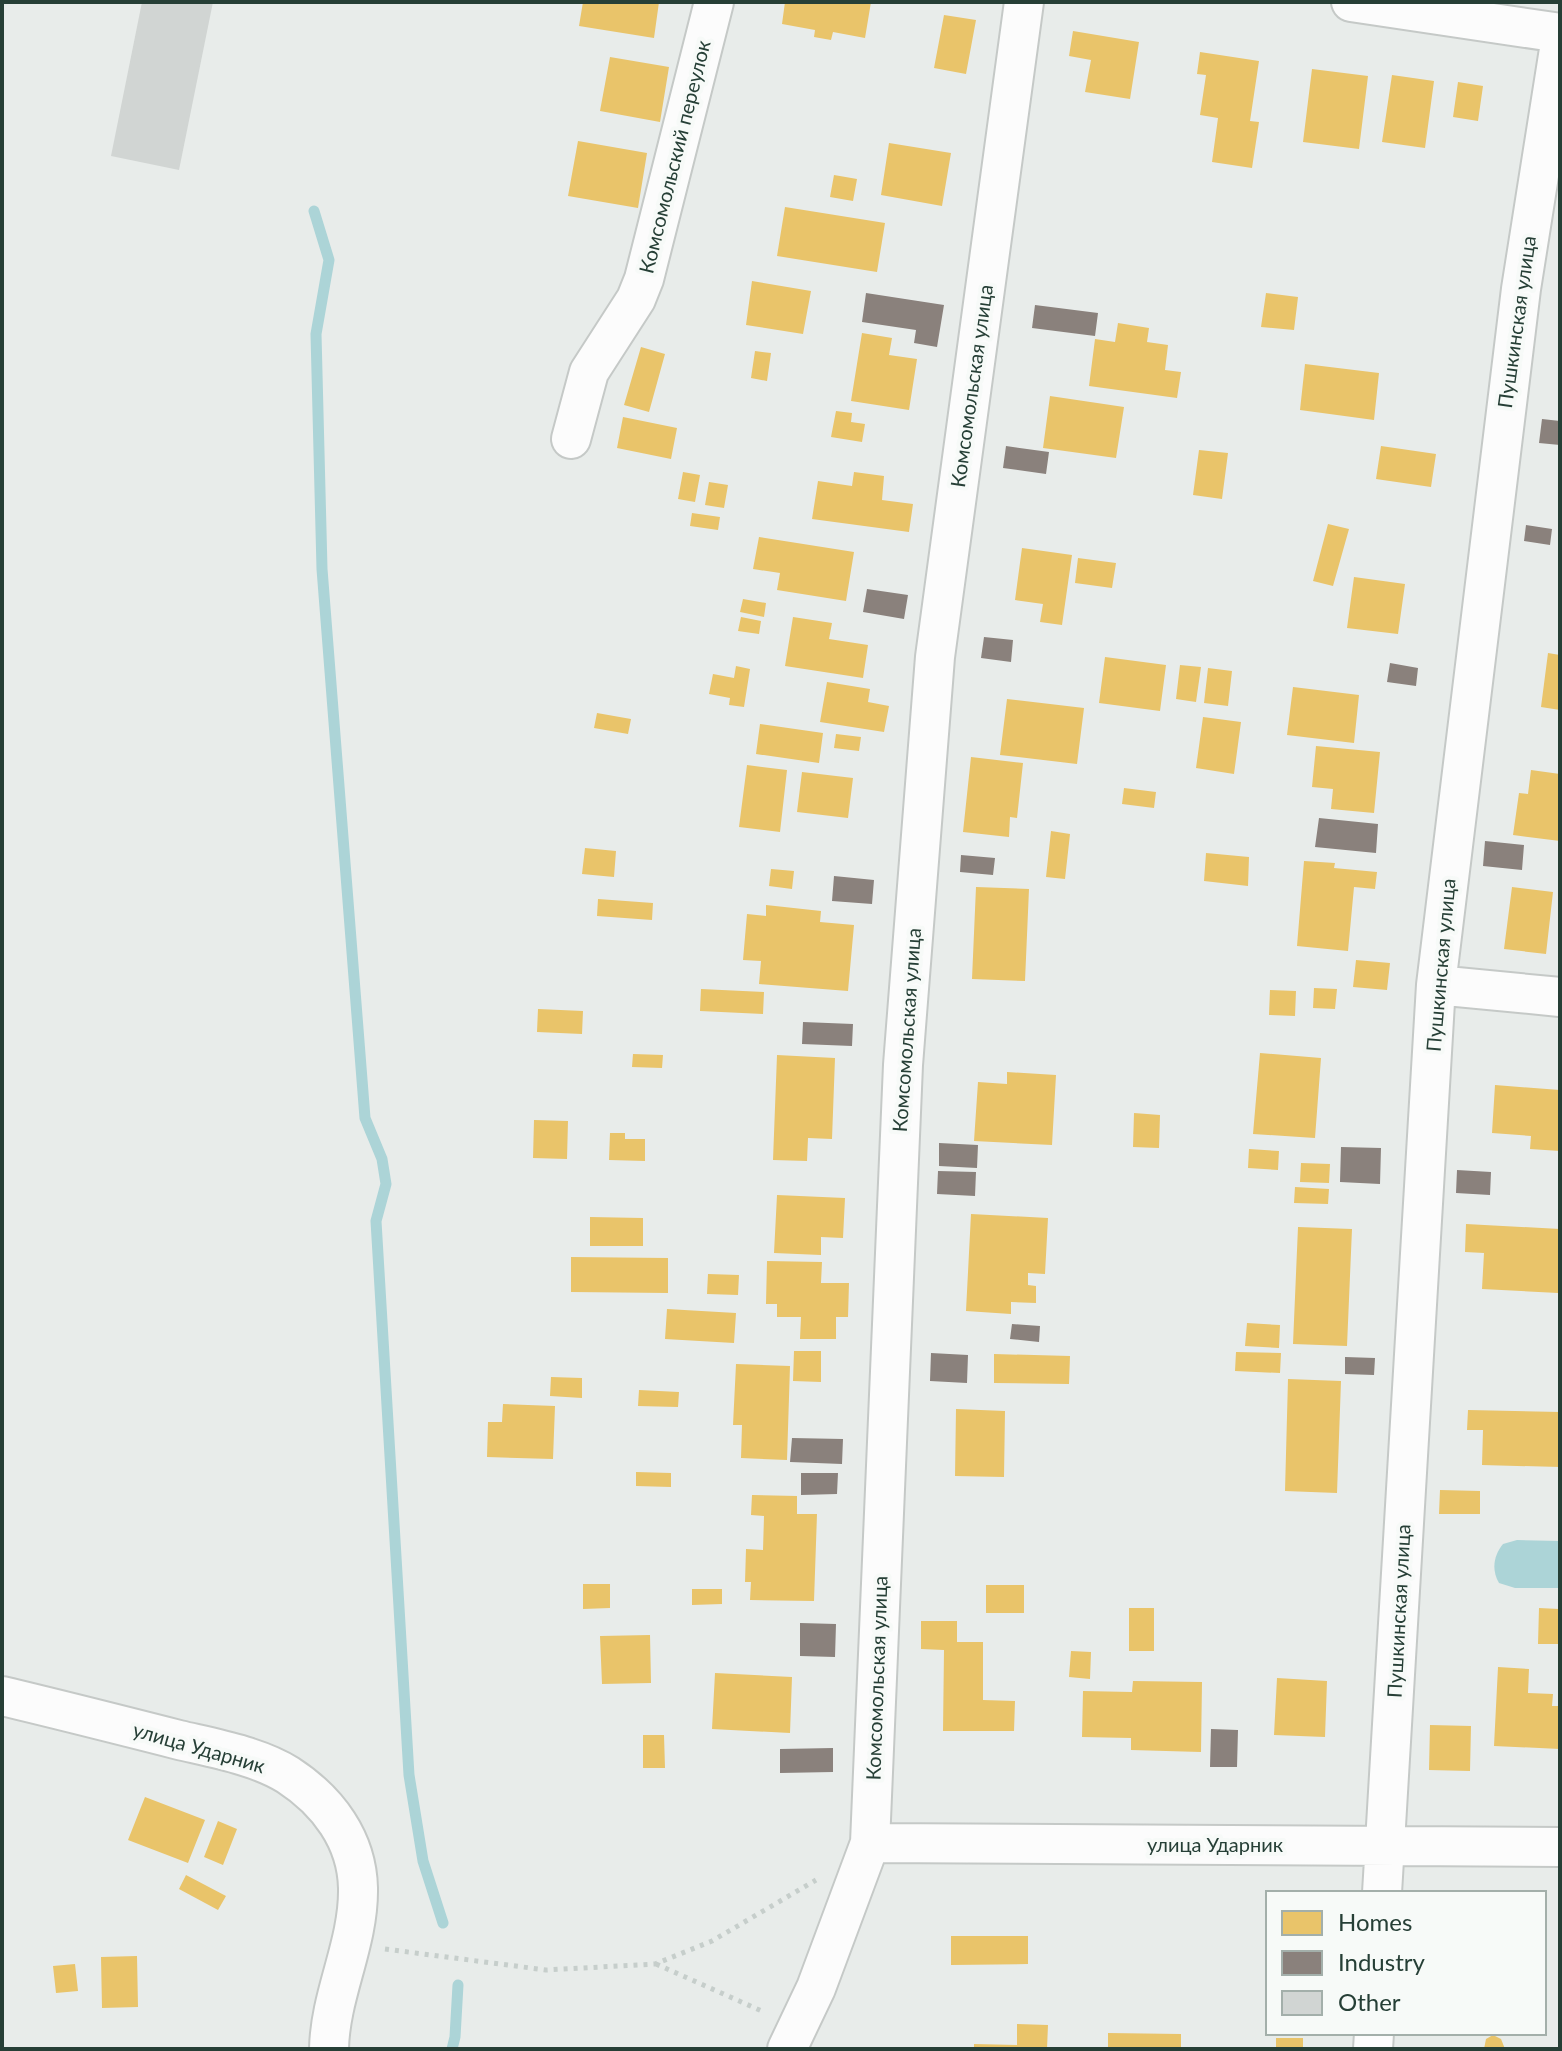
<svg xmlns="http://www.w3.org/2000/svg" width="1562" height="2051" font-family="Lato,sans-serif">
  <rect width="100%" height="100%" fill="#e8ecea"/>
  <path fill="#acd4d7" d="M1517 1540 1560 1541V1588H1515L1499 1583C1491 1569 1494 1555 1503 1544Z"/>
  <path fill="#e9c46a" d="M583 2H659L654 38 579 26Z
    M785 2H871L865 38 833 32 831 40 814 37 815 30 782 24Z
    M944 15 976 20 966 74 934 68Z
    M1073 31 1139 42 1130 99 1085 92 1091 60 1069 56Z
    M1200 52 1259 61 1250 121 1259 122 1252 168 1212 162 1218 118 1200 115 1206 75 1197 74Z
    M610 57 669 67 660 122 600 111Z
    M1312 69 1368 76 1359 149 1303 142Z
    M1392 75 1434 81 1425 148 1382 142Z
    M1458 82 1483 86 1478 121 1453 117Z
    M578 141 647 153 638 208 568 196Z
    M889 143 951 153 942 206 881 195Z
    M834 175 857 179 853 201 830 197Z
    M785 207 885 223 877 272 777 256Z
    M752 281 811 291 803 334 746 325Z
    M1266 293 1298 297 1294 330 1261 327Z
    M1118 323 1149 328 1147 342 1168 345 1165 370 1181 372 1177 398 1089 386 1095 339 1115 342Z
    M862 333 892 338 889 355 917 359 909 410 851 401Z
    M641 347 665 354 649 412 624 405Z
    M755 351 771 353 767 381 751 378Z
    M1305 364 1379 373 1374 420 1300 410Z
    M1050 396 1124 407 1116 458 1043 448Z
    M836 411 852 413 851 422 865 424 862 442 831 437Z
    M623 417 677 428 671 459 617 448Z
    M1381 446 1436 454 1431 487 1376 479Z
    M1199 450 1228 453 1222 499 1193 495Z
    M683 472 700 475 695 502 678 499Z
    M854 472 884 476 882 500 913 504 909 532 812 519 818 481 852 486Z
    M709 482 728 485 724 508 705 505Z
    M692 513 720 517 718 530 690 526Z
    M1328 524 1349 529 1333 586 1313 581Z
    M759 537 854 552 846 601 777 590 780 573 753 569Z
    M1022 548 1072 555 1062 625 1040 622 1043 604 1015 600Z
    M1078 558 1116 563 1112 588 1075 583Z
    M1354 577 1405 584 1398 634 1347 628Z
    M743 599 766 603 764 617 740 612Z
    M741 617 761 621 759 634 738 631Z
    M793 617 832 623 829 639 868 645 863 678 785 666Z
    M1548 653 1560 655V710L1541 707Z
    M1105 657 1166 665 1160 711 1099 703Z
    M1180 665 1201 667 1196 702 1176 699Z
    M736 666 750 669 744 707 729 705 730 698 709 694 713 674 734 678Z
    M1208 668 1232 671 1228 706 1204 703Z
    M827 682 870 689 868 702 889 706 884 732 820 722Z
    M1293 687 1359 695 1354 743 1287 735Z
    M1007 699 1084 708 1077 764 1000 755Z
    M597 713 631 719 628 734 594 728Z
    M1203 717 1241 722 1234 774 1196 768Z
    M760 724 823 733 819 763 756 754Z
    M836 734 861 737 859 751 834 748Z
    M1316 746 1380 752 1374 813 1331 809 1333 789 1312 787Z
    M971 757 1023 763 1017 818 1010 817 1009 837 963 832Z
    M747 765 787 770 780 832 739 827Z
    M1531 770 1560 774V841L1513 835 1519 793 1528 794Z
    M802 772 853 778 848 818 797 812Z
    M1124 788 1156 792 1154 808 1122 804Z
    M1051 831 1070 834 1065 879 1046 877Z
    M585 848 616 851 614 877 582 874Z
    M1206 853 1249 857 1248 886 1204 881Z
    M1304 861 1335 863 1334 868 1377 872 1375 889 1354 887 1348 951 1297 946Z
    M771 869 794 871 792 889 769 886Z
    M976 887 1029 889 1025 981 972 979Z
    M1512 887 1553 892 1546 954 1504 949Z
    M598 899 653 903 652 920 597 916Z
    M766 905 821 911 820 922 854 925 848 991 759 984 761 961 743 960 747 914 766 916Z
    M1356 960 1390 963 1387 990 1353 987Z
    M1314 988 1337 989 1335 1009 1313 1008Z
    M701 989 764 992 763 1014 700 1011Z
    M1270 990 1296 991 1295 1016 1269 1015Z
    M538 1009 583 1011 582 1034 537 1032Z
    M1260 1053 1321 1058 1315 1138 1253 1134Z
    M633 1054 663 1055 662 1068 632 1067Z
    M777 1055 835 1058 832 1139 808 1138 807 1161 773 1160Z
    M1007 1072 1056 1075 1052 1145 974 1141 978 1082 1007 1084Z
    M1495 1085 1560 1090V1151L1530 1149 1531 1136 1492 1133Z
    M1134 1113 1160 1115 1159 1148 1133 1147Z
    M534 1120 568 1121 567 1159 533 1158Z
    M610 1133H625V1139H645V1161L609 1160Z
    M1249 1149 1279 1151 1278 1170 1248 1168Z
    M1301 1163 1330 1164 1329 1183 1300 1182Z
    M1295 1187 1329 1189 1328 1204 1294 1203Z
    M777 1195 845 1198 843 1238 821 1237V1255L774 1253Z
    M971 1214 1048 1218 1045 1274 1028 1273V1285L1036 1286V1303L1011 1302V1314L966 1311Z
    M590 1217 643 1218V1246H590Z
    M1466 1224 1560 1229 1558 1293 1482 1289 1484 1253 1465 1252Z
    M1298 1227 1352 1229 1347 1346 1293 1344Z
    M571 1257 668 1258V1293L571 1292Z
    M767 1261 822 1262 821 1283H849L848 1317H836V1339H800L801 1317H777V1304H766Z
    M708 1274 739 1275 738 1295 707 1294Z
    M667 1309 736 1313 734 1343 665 1339Z
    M1247 1323 1280 1325 1279 1348 1245 1346Z
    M794 1351H821V1382L793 1381Z
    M1236 1352 1281 1353 1280 1373 1235 1371Z
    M994 1354 1070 1356 1069 1384 994 1383Z
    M736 1364 790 1366 787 1460 741 1458 742 1425H733Z
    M551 1377 582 1378V1398L550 1396Z
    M1288 1379 1341 1381 1337 1493 1285 1491Z
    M639 1390 679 1392 678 1407 638 1406Z
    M503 1404 555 1406 553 1459 487 1457 488 1422H502Z
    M956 1409 1005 1411 1004 1477 955 1476Z
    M1468 1410 1560 1412V1467L1482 1465 1483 1430H1467Z
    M636 1472 671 1473V1487L636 1486Z
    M1440 1490 1480 1491V1514H1439Z
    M752 1495 797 1496V1514H817L814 1601 750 1600 751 1582H745L746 1549 763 1550 764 1516 751 1515Z
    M583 1584H610V1608L583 1609Z
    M986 1585H1024V1613H986Z
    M692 1589H722V1604L692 1605Z
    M1129 1608H1154V1651H1129Z
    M1539 1608 1559 1609 1558 1644H1538Z
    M921 1621H957V1642H983V1700L1015 1701 1014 1731H943L944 1650 921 1649Z
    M650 1635 651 1683 602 1684 600 1636Z
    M1071 1651 1091 1652 1090 1679 1069 1677Z
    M1498 1667 1529 1669 1528 1693 1553 1694 1552 1706H1560V1749L1494 1746Z
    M715 1673 792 1677 790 1733 712 1729Z
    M1277 1678 1327 1681 1325 1737 1274 1735Z
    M1133 1681 1202 1682 1201 1752 1131 1750V1738L1082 1737 1083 1691 1132 1692Z
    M1430 1725 1471 1726 1470 1771 1429 1770Z
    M643 1735H664L665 1768H643Z
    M145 1797 205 1820 188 1863 128 1840Z
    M218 1821 237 1829 223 1865 204 1857Z
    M186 1875 226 1896 218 1910 179 1889Z
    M951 1936H1028V1964L951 1965Z
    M137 1956 138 2007 102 2008 101 1957Z
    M75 1964 78 1991 56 1993 53 1966Z
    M1017 2024 1048 2025 1047 2049H974V2044L1017 2045Z
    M1108 2033 1181 2034V2049H1108Z
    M1493 2035 1501 2039 1505 2049H1484L1486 2039Z
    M1276 2038H1303V2049H1276Z"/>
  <path fill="#8a817c" d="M866 293 944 305 937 347 914 343 916 330 862 322Z
    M1035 305 1098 313 1095 336 1032 328Z
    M1542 419 1560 421V445L1539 443Z
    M1006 446 1049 452 1046 474 1003 468Z
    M1526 525 1552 529 1550 545 1524 541Z
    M867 589 908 595 904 619 863 612Z
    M984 637 1013 640 1011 662 981 658Z
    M1390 663 1418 668 1416 686 1387 682Z
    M1319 818 1378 824 1376 853 1315 847Z
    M1485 841 1524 845 1522 870 1483 866Z
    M961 855 995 858 993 875 960 872Z
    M834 876 874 880 872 904 832 901Z
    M803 1022 853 1024 852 1046 802 1044Z
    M939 1143 978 1145 977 1168 939 1166Z
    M1341 1147 1381 1148 1380 1184 1340 1182Z
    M1457 1170 1491 1172 1490 1195 1456 1193Z
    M938 1171 976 1172 975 1196 937 1194Z
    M1012 1324 1040 1326 1039 1342 1010 1339Z
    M931 1353 968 1355 967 1383 930 1381Z
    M1345 1357 1375 1358 1374 1375 1345 1374Z
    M792 1438 843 1439 842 1464 790 1462Z
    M801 1473H838L837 1494 801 1495Z
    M800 1623 836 1624 835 1657 800 1656Z
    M1211 1729 1238 1730 1237 1767H1210Z
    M833 1748V1772L780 1773V1749Z"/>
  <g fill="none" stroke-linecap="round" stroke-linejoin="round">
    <path stroke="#acd4d7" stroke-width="11" d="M314 211 329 260 316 334 322 569 365 1118 382 1159 386 1184 376 1221 409 1775 423 1861 443 1923
      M452 2049 455 2037 458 1985"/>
  </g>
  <path fill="#d1d5d3" d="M142 2H213L179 170 111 156Z"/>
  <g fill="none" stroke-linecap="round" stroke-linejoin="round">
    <g stroke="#c5c9c7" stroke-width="42">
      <path id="minor" d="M1351 2 1560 33
        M571 439 589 372 636 299 644 279 714 2
        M1436 985 1560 997
        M2 1696C61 1710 120 1725 179 1740 213 1748 258 1756 288 1775 328 1801 357 1840 358 1888 359 1944 330 1994 329 2049
        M870 1843 1560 1847
        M1382 1893 1436 985 1521 289 1560 43
        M787 2049 816 1988 870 1843 903 1065 935 657 1024 2
        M1373 2049 1374 2033"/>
    </g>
    <path stroke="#c6cecb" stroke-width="5" stroke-dasharray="4 6" stroke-linecap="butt" d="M385 1949 546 1970 655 1964 712 1941 816 1880
      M656 1964 764 2012"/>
    <use href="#minor" stroke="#fcfcfc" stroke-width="38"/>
  </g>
  <g text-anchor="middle" stroke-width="8" stroke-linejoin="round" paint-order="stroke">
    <g font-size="20" fill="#263f36" stroke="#f7faf8">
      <text transform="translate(675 157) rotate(-76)" y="7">Комсомольский переулок</text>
      <text transform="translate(1517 322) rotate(-82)" y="7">Пушкинская улица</text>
      <text transform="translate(972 386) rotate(-82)" y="7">Комсомольская улица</text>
      <text transform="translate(1441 965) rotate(-85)" y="7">Пушкинская улица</text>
      <text transform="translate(907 1030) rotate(-86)" y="7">Комсомольская улица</text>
      <text transform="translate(1399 1611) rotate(-87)" y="7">Пушкинская улица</text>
      <text transform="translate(877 1678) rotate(-88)" y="7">Комсомольская улица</text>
      <text transform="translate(199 1748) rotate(16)" y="7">улица Ударник</text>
      <text x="1215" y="1852">улица Ударник</text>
    </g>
  </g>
  <rect width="1562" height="2051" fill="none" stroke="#263f36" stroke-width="8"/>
  <rect x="1266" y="1891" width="280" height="144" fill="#f7faf8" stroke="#a3afaa" stroke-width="2"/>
  <rect x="1282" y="1911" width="40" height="24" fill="#e9c46a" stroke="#a3afaa" stroke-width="2"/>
  <text x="1338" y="1931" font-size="24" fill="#263f36">Homes</text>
  <rect x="1282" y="1951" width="40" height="24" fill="#8a817c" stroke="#a3afaa" stroke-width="2"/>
  <text x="1338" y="1971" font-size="24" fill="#263f36">Industry</text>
  <rect x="1282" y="1991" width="40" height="24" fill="#d1d5d3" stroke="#a3afaa" stroke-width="2"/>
  <text x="1338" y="2011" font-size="24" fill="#263f36">Other</text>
</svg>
